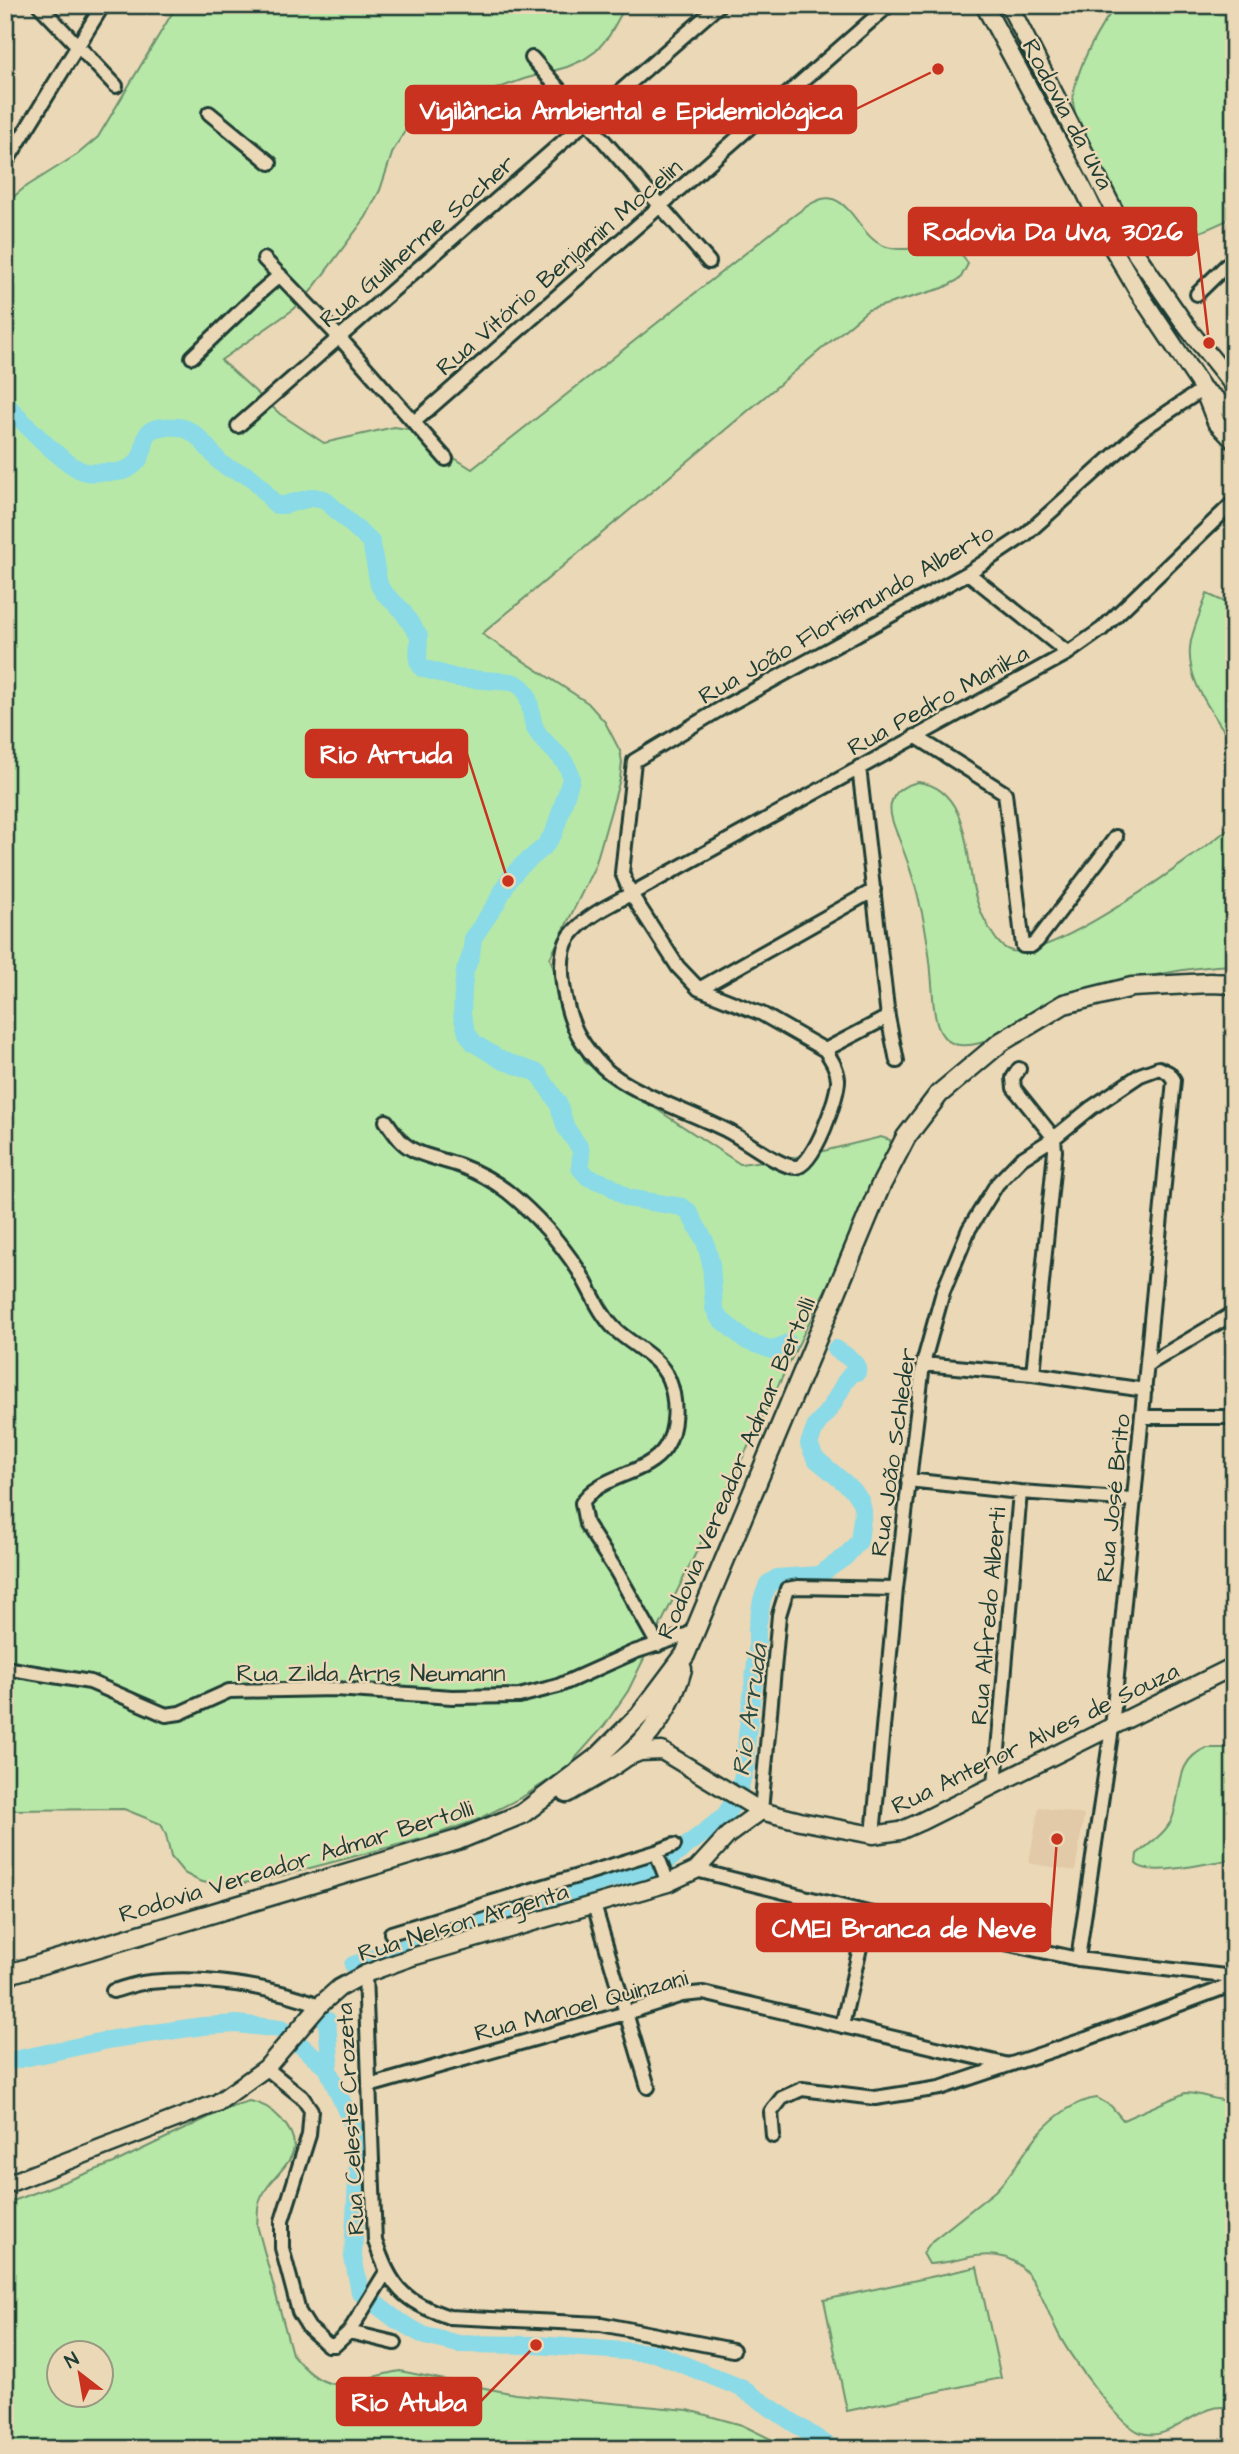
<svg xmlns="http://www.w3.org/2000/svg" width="1239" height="2454" font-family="'Architects Daughter',sans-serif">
  <rect width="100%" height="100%" fill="#ebd8b6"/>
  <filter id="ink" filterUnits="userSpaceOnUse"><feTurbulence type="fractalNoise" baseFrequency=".0143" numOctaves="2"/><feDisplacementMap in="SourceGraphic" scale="14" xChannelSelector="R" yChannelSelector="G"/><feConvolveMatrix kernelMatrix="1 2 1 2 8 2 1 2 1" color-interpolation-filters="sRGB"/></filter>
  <g filter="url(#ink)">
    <path fill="#e2c9a7" d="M1039 1807 1084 1815 1075 1871 1029 1863Z"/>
    <path fill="#b8e8a7" stroke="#6c926e" stroke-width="2" fill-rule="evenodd" d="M177 5H626L609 36 596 51 583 60 567 67 524 79 412 119 393 151 380 190 366 217 311 291 294 309 221 360 280 414 324 443 394 427 408 429 472 469 785 222C797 214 818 194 833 199 855 207 862 238 884 246 912 257 953 231 968 264L960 279 943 288 868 310 482 634 588 703 605 722 620 751 622 762 620 779 595 866 550 958 585 1062 740 1164 803 1156 881 1137 890 1140 892 1148 888 1162 628 1691 604 1726 566 1769 524 1796 477 1820 428 1837 272 1878 233 1885H215L199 1881 184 1873 171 1857 166 1835 161 1824 124 1809 5 1810V204L24 188 78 154 98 137Z
      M1117 5H1234V217C1209 228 1175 247 1148 238 1141 236 1132 227 1128 221 1115 203 1073 120 1073 101 1074 72 1099 26 1117 5Z
      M1207 594 1234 606V746C1215 715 1183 680 1191 641 1194 626 1202 609 1207 594Z
      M918 782C967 788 966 850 973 886 976 901 981 914 988 926 993 935 999 946 1009 950 1045 966 1203 851 1234 824V965C1185 967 1134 978 1088 994 1054 1005 994 1049 960 1045 932 1042 934 1005 932 984 929 935 919 890 901 844 897 833 888 815 891 804 894 790 906 785 918 782Z
      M1206 1748H1234V1860C1211 1860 1152 1879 1136 1864L1137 1854C1149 1844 1166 1833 1172 1819 1183 1791 1174 1761 1206 1748Z
      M1185 2093C1202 2093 1217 2102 1234 2101V2409C1199 2397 1172 2446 1139 2432 1117 2422 1069 2355 1058 2333 1044 2306 1034 2261 998 2256 975 2252 952 2264 929 2264L923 2253 932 2241 995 2191C1024 2162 1029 2134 1066 2110 1076 2104 1085 2099 1097 2098L1111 2106 1123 2120Z
      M249 2101C263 2103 272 2109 281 2119 316 2157 270 2170 259 2203 257 2209 258 2219 257 2225L292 2354C333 2404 349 2379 400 2371L515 2394 688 2410 742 2425 791 2449H5V2204L114 2163 232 2106ZM60 2352H102V2394H60Z
      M977 2267 1001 2378 847 2411 824 2300Z"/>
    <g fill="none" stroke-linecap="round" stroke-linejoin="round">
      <path stroke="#8adae7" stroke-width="18" d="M5 403C20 419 66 468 86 472 92 473 101 472 108 472 119 473 129 471 137 462 153 444 132 424 178 427 197 428 210 453 222 464 230 471 242 471 251 477 261 485 267 496 276 505H284L314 497 324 499 371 542 379 585 383 592 401 609 419 636 418 661 422 668 456 678 512 682C535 689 527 713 536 730 546 748 569 757 571 779L554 833 544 847 519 868 508 881 496 904 473 938 471 955 465 971 463 989 462 1015 467 1033 474 1043 501 1060 538 1073 558 1103 566 1128 580 1148 581 1154 580 1168 588 1177 609 1185 627 1198 682 1207 688 1211 705 1241 711 1264 714 1308 719 1318 747 1341 772 1350 788 1343
        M353 1965 610 1879 647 1871 664 1863 724 1817 737 1797 745 1768 747 1735 757 1655V1628L762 1600 768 1584 777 1578 819 1575 845 1557 859 1541 863 1511 861 1502 853 1490 815 1458 809 1444 816 1426 833 1404 845 1382 852 1373 857 1372C859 1362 844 1355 836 1349
        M5 2062 113 2039 203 2026 237 2024 281 2029 327 2067 359 2140 353 2257 360 2292 398 2321 425 2336 459 2344 536 2345 655 2353 741 2388 833 2449
        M327 2067 330 2059 327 2020"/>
      <g stroke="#1f3d34" stroke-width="18">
        <path id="minor" d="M39 5 116 86
          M532 58 709 262
          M209 113 270 163
          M5 164 103 5
          M264 259 339 337 446 459
          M1197 294 1234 258
          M192 357 258 294 280 275
          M414 422 889 5
          M238 426 719 5
          M968 573 1068 653
          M915 736 1005 793 1023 946H1031L1037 941 1116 837
          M859 767 888 1017 897 1061
          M699 989 874 890
          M888 1017 825 1050C831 1059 837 1068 838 1079 839 1095 814 1166 796 1167 780 1168 743 1138 726 1130 692 1113 629 1092 603 1067 595 1059 586 1048 580 1038 566 1015 553 959 570 936 585 916 610 905 631 894L622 873 634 761 722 708 968 573 1025 535 1143 429 1203 389
          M825 1050 762 1014 699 989 678 967 631 894 1068 653 1102 629 1234 502
          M1019 1069 1013 1078 1014 1088 1054 1138 1055 1151 1033 1374
          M386 1121C391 1128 396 1136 402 1142 416 1156 443 1159 461 1166 477 1172 494 1181 508 1192 535 1214 560 1242 579 1271 590 1289 600 1315 616 1330 633 1346 660 1357 669 1380 677 1400 677 1430 665 1448 646 1476 600 1474 582 1503L586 1524 617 1572 658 1645
          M923 1364 1033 1374 1145 1390
          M1147 1365 1234 1313
          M1142 1417H1234
          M908 1480 1020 1492 1135 1500
          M5 1668 90 1682 166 1715 180 1713 229 1691 335 1689 452 1697 519 1696 558 1686 634 1652 695 1632
          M995 1785 1020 1492
          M761 1811 779 1615 787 1589 798 1587 896 1589
          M873 1835 896 1589 923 1364 943 1292 969 1229 997 1184 1021 1159 1054 1138 1091 1108 1140 1075 1159 1068 1169 1073 1174 1080 1112 1728 1078 1959
          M696 1870 868 1913 1078 1959 1234 1977
          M668 1883 656 1852 674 1845
          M594 1905 648 2087
          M391 1933 656 1852
          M365 1974 375 2241C391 2287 402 2301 449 2317L601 2324 733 2350
          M113 1991C124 1988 137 1983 149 1982 204 1976 269 1986 320 2005
          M842 2026 868 1913
          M266 2068 302 2097 311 2110 309 2135 282 2221V2248L299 2312 309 2328 328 2345H335L349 2332 386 2272
          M369 2086 626 2013 682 1995 703 1993 1009 2065
          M773 2136 771 2112 782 2098 802 2089 875 2098 940 2088 1086 2039 1234 1984
          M349 2332 395 2343"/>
      </g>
      <g stroke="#1f3d34" stroke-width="21">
        <path id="major" d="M984 5 1084 190 1109 242 1139 293 1203 389 1234 413
          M1009 5 1137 255 1189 330 1234 386
          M1203 389 1216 422 1234 441
          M625 1758 640 1752 662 1751 761 1811 800 1821 873 1835 900 1831 920 1822 1234 1666
          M5 2185 217 2103 266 2068 320 2005 339 1988 365 1974 412 1957 668 1883 696 1870 728 1835 761 1811"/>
      </g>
      <g stroke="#1f3d34" stroke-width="23">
        <path id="highway" d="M567 1793C585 1782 605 1772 623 1759 650 1740 674 1701 682 1669
          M5 1975 458 1840 522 1814 599 1756 640 1715 685 1655 880 1187 906 1137 939 1094 1001 1042 1064 1004 1132 987 1210 983 1234 984"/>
      </g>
      <use href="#minor" stroke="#ebd8b6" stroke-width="12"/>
      <use href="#major" stroke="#ebd8b6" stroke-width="16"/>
      <use href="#highway" stroke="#ebd8b6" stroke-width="18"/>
    </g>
  </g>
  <g text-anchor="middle" stroke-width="5" stroke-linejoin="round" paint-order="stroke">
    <g font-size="24" fill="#1f3d34" stroke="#ebd8b6">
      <text transform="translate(1068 114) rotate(62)" y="8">Rodovia da Uva</text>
      <text transform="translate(417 241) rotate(-41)" y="8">Rua Guilherme Socher</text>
      <text transform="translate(559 267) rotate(-41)" y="8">Rua Vitório Benjamin Mocelin</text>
      <text transform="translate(846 614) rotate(-30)" y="8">Rua João Florismundo Alberto</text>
      <text transform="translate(938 700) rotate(-29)" y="8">Rua Pedro Manika</text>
      <text transform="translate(893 1452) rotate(-82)" y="8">Rua João Schleder</text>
      <text transform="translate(736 1468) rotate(-67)" y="8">Rodovia Vereador Admar Bertolli</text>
      <text transform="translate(1113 1498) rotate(-84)" y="8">Rua José Brito</text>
      <text transform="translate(988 1616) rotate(-85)" y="8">Rua Alfredo Alberti</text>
      <text x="371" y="1681">Rua Zilda Arns Neumann</text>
      <text transform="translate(1035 1738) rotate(-26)" y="8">Rua Antenor Alves de Souza</text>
      <text transform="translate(296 1861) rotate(-17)" y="8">Rodovia Vereador Admar Bertolli</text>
      <text transform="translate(463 1922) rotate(-17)" y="8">Rua Nelson Argenta</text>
      <text transform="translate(581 2005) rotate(-15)" y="8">Rua Manoel Quinzani</text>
      <text transform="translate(350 2119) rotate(-93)" y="8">Rua Celeste Crozeta</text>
    </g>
    <g font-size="26" font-style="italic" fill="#2a4d46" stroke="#ebd8b6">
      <text transform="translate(749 1710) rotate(-82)" y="9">Rio Arruda</text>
    </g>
  </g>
  <path fill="none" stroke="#c8321e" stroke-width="2.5" d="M938 69L856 109M1209 343L1196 231M508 881L467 754M1057 1839L1050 1928M536 2345L481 2401"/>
  <g fill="#c8321e" stroke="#ebd8b6" stroke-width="2.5">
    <circle cx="938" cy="69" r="7"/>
    <circle cx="1209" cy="343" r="7"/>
    <circle cx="508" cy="881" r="7"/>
    <circle cx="1057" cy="1839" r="7"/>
    <circle cx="536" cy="2345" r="7"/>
  </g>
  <g fill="#c8321e" stroke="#c8321e" stroke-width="2.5">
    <rect x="406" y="86" width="450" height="47" rx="7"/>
    <rect x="909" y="208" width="287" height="47" rx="7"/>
    <rect x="306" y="730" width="161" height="47" rx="7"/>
    <rect x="757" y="1904" width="293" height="47" rx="7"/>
    <rect x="337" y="2378" width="144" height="47" rx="7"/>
  </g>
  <g font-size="26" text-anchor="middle" font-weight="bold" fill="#fff">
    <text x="631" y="119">Vigilância Ambiental e Epidemiológica</text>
    <text x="1053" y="240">Rodovia Da Uva, 3026</text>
    <text x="386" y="763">Rio Arruda</text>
    <text x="904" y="1937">CMEI Branca de Neve</text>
    <text x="409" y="2411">Rio Atuba</text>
  </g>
  <rect width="1239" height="2454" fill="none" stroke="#ebd8b6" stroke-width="28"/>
  <rect x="14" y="14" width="1211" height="2426" fill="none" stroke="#1f3d34" stroke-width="2.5" filter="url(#ink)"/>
  <g transform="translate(80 2374) rotate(329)"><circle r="33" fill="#ebd8b6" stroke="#999a82" stroke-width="2"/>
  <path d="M0-5L12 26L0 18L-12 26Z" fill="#c8321e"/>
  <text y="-10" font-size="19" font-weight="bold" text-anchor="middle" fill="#1f3d34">N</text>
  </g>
</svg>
